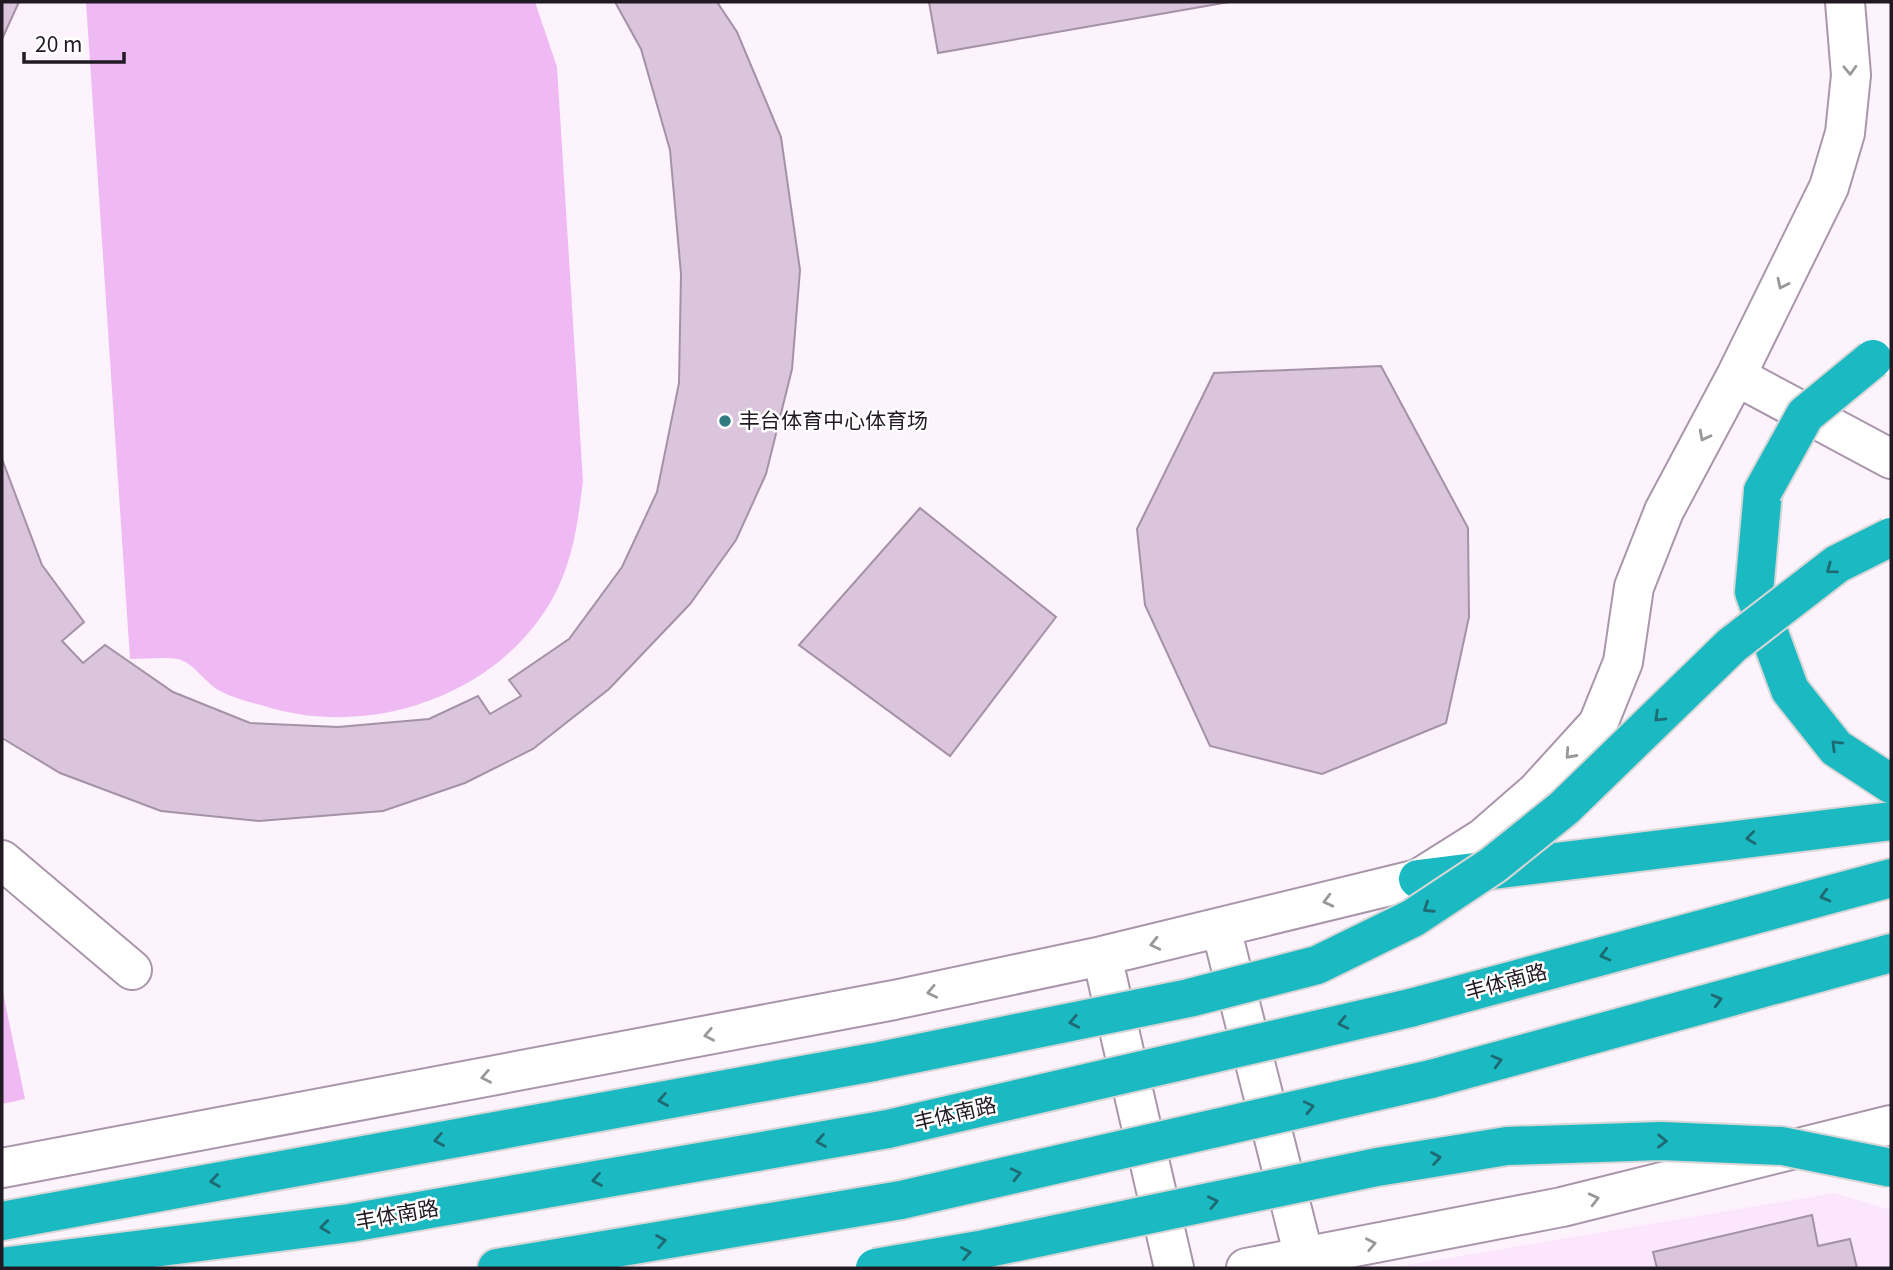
<svg xmlns="http://www.w3.org/2000/svg" width="1893" height="1270" font-family="Georgia,'Noto Sans SC',serif">
  <rect width="100%" height="100%" fill="#fcf3fc"/>
  <path fill="#fce6fd" d="M1834 1193 1891 1210V1268H1389Z"/>
  <path fill="#efb9f4" d="M86 2H535L557 67 583 481C578 520 574 557 555 594 503 693 376 738 271 708 254 703 235 699 220 691 206 684 193 662 178 659 163 657 145 659 130 659Z
    M2 988 25 1099 2 1104Z"/>
  <path fill="#dac5dc" stroke="#a591a7" stroke-width="2" d="M2 2H19L2 39Z
    M615 2H717L737 32 781 137 800 270 792 369 766 474 736 540 690 604 609 689 533 749 465 783 383 811 259 821 161 811 60 773 2 738V459L42 565 84 622 62 641 83 663 105 645 173 692 250 723 338 727 429 719 478 696 490 714 521 696 509 680 569 639 622 567 657 492 679 383 681 274 670 150 641 49Z
    M929 2H1229L938 53Z
    M1381 366 1468 528 1469 617 1446 723 1322 774 1210 746 1145 605 1137 529 1214 373Z
    M920 508 1056 617 950 756 799 645Z
    M1812 1215 1818 1246 1850 1239 1857 1268H1657L1653 1252Z"/>
  <g fill="none" stroke-linecap="round" stroke-linejoin="round">
    <g stroke="#aa96ac" stroke-width="42">
      <path id="minor" d="M1736 376 1891 459
        M2 860 132 970
        M1221 928 1304 1257
        M1102 956 1174 1268
        M2 1168 894 1000 1102 956 1418 879 1483 838 1537 791 1598 724 1623 662 1634 587 1664 511 1736 376 1829 187 1845 133 1851 75 1845 2
        M1246 1268 1562 1207 1891 1125"/>
    </g>
    <g stroke="#d7d6d7" stroke-width="42">
      <path id="highway" d="M1763 491 1754 592 1790 690 1836 748 1891 784
        M1418 879 1891 821
        M1410 1008 1891 878
        M1431 1079 1891 953
        M2 1221 874 1062
        M2 1267 350 1223 888 1129
        M497 1268 901 1200"/>
    </g>
    <use href="#minor" stroke="#fff" stroke-width="38"/>
    <use href="#highway" stroke="#1bbac2" stroke-width="38"/>
    <g stroke="#d7d6d7" stroke-width="42" stroke-linecap="butt">
      <path id="highway-bridge" d="M1763 491 1805 415 1873 359
        M874 1062 1189 998 1317 965 1413 918 1493 865 1564 808 1732 645 1837 564 1891 537
        M888 1129 1410 1008
        M901 1200 1431 1079
        M875 1268 979 1250 1377 1167 1507 1146 1661 1141 1782 1146 1891 1168"/>
    </g>
    <use href="#highway-bridge" stroke="#1bbac2" stroke-width="38"/>
  </g>
  <defs><path id="oneway-chevron" d="M-2-3.5L2.5 0L-2 3.5" fill="none" stroke-width="1.6" stroke-linecap="round" stroke-linejoin="round" transform="scale(1.75)"/></defs>
  <g stroke="#9b989c">
    <use href="#oneway-chevron" transform="translate(1850 70) rotate(88)"/>
    <use href="#oneway-chevron" transform="translate(1782 284) rotate(116)"/>
    <use href="#oneway-chevron" transform="translate(1704 436) rotate(118)"/>
    <use href="#oneway-chevron" transform="translate(1570 754) rotate(132)"/>
    <use href="#oneway-chevron" transform="translate(1328 901) rotate(166)"/>
    <use href="#oneway-chevron" transform="translate(1155 944) rotate(167)"/>
    <use href="#oneway-chevron" transform="translate(932 992) rotate(168)"/>
    <use href="#oneway-chevron" transform="translate(709 1035) rotate(169)"/>
    <use href="#oneway-chevron" transform="translate(486 1077) rotate(169)"/>
    <use href="#oneway-chevron" transform="translate(1594 1199) rotate(-14)"/>
    <use href="#oneway-chevron" transform="translate(1371 1244) rotate(-11)"/>
  </g>
  <g stroke="#1e6a72">
    <use href="#oneway-chevron" transform="translate(1831 569) rotate(144)"/>
    <use href="#oneway-chevron" transform="translate(1659 717) rotate(136)"/>
    <use href="#oneway-chevron" transform="translate(1836 745) rotate(-136)"/>
    <use href="#oneway-chevron" transform="translate(1751 838) rotate(173)"/>
    <use href="#oneway-chevron" transform="translate(1825 896) rotate(165)"/>
    <use href="#oneway-chevron" transform="translate(1428 908) rotate(147)"/>
    <use href="#oneway-chevron" transform="translate(1605 955) rotate(165)"/>
    <use href="#oneway-chevron" transform="translate(1717 1000) rotate(-15)"/>
    <use href="#oneway-chevron" transform="translate(1074 1022) rotate(169)"/>
    <use href="#oneway-chevron" transform="translate(1343 1023) rotate(167)"/>
    <use href="#oneway-chevron" transform="translate(1497 1061) rotate(-15)"/>
    <use href="#oneway-chevron" transform="translate(663 1100) rotate(170)"/>
    <use href="#oneway-chevron" transform="translate(1309 1107) rotate(-13)"/>
    <use href="#oneway-chevron" transform="translate(439 1140) rotate(170)"/>
    <use href="#oneway-chevron" transform="translate(821 1141) rotate(170)"/>
    <use href="#oneway-chevron" transform="translate(1662 1141) rotate(1)"/>
    <use href="#oneway-chevron" transform="translate(1436 1158) rotate(-9)"/>
    <use href="#oneway-chevron" transform="translate(1016 1174) rotate(-13)"/>
    <use href="#oneway-chevron" transform="translate(597 1180) rotate(170)"/>
    <use href="#oneway-chevron" transform="translate(215 1181) rotate(170)"/>
    <use href="#oneway-chevron" transform="translate(1213 1202) rotate(-12)"/>
    <use href="#oneway-chevron" transform="translate(325 1227) rotate(173)"/>
    <use href="#oneway-chevron" transform="translate(661 1241) rotate(-10)"/>
    <use href="#oneway-chevron" transform="translate(966 1253) rotate(-10)"/>
  </g>
  <circle fill="#327b80" stroke="#fff" stroke-width="2.5" cx="725" cy="421" r="7"/>
  <g text-anchor="middle" stroke-width="5" stroke-linejoin="round" paint-order="stroke">
    <g font-size="21" fill="#211a22" stroke="#fff" text-anchor="start">
      <text x="739" y="428">丰台体育中心体育场</text>
    </g>
    <g font-size="21" fill="#211a22" stroke="#fff">
      <text transform="translate(1506 982) rotate(-15)" y="7">丰体南路</text>
      <text transform="translate(955 1114) rotate(-13)" y="7">丰体南路</text>
      <text transform="translate(397 1215) rotate(-10)" y="7">丰体南路</text>
    </g>
  </g>
  <rect width="1893" height="1270" fill="none" stroke="#211a22" stroke-width="7"/>
  <path d="M24 52v10h100v-10" fill="none" stroke="#211a22" stroke-width="3.5"/>
  <text x="35" y="52" font-size="21" fill="#211a22" stroke="#ffffff" stroke-width="5" paint-order="stroke">20 m</text>
</svg>
